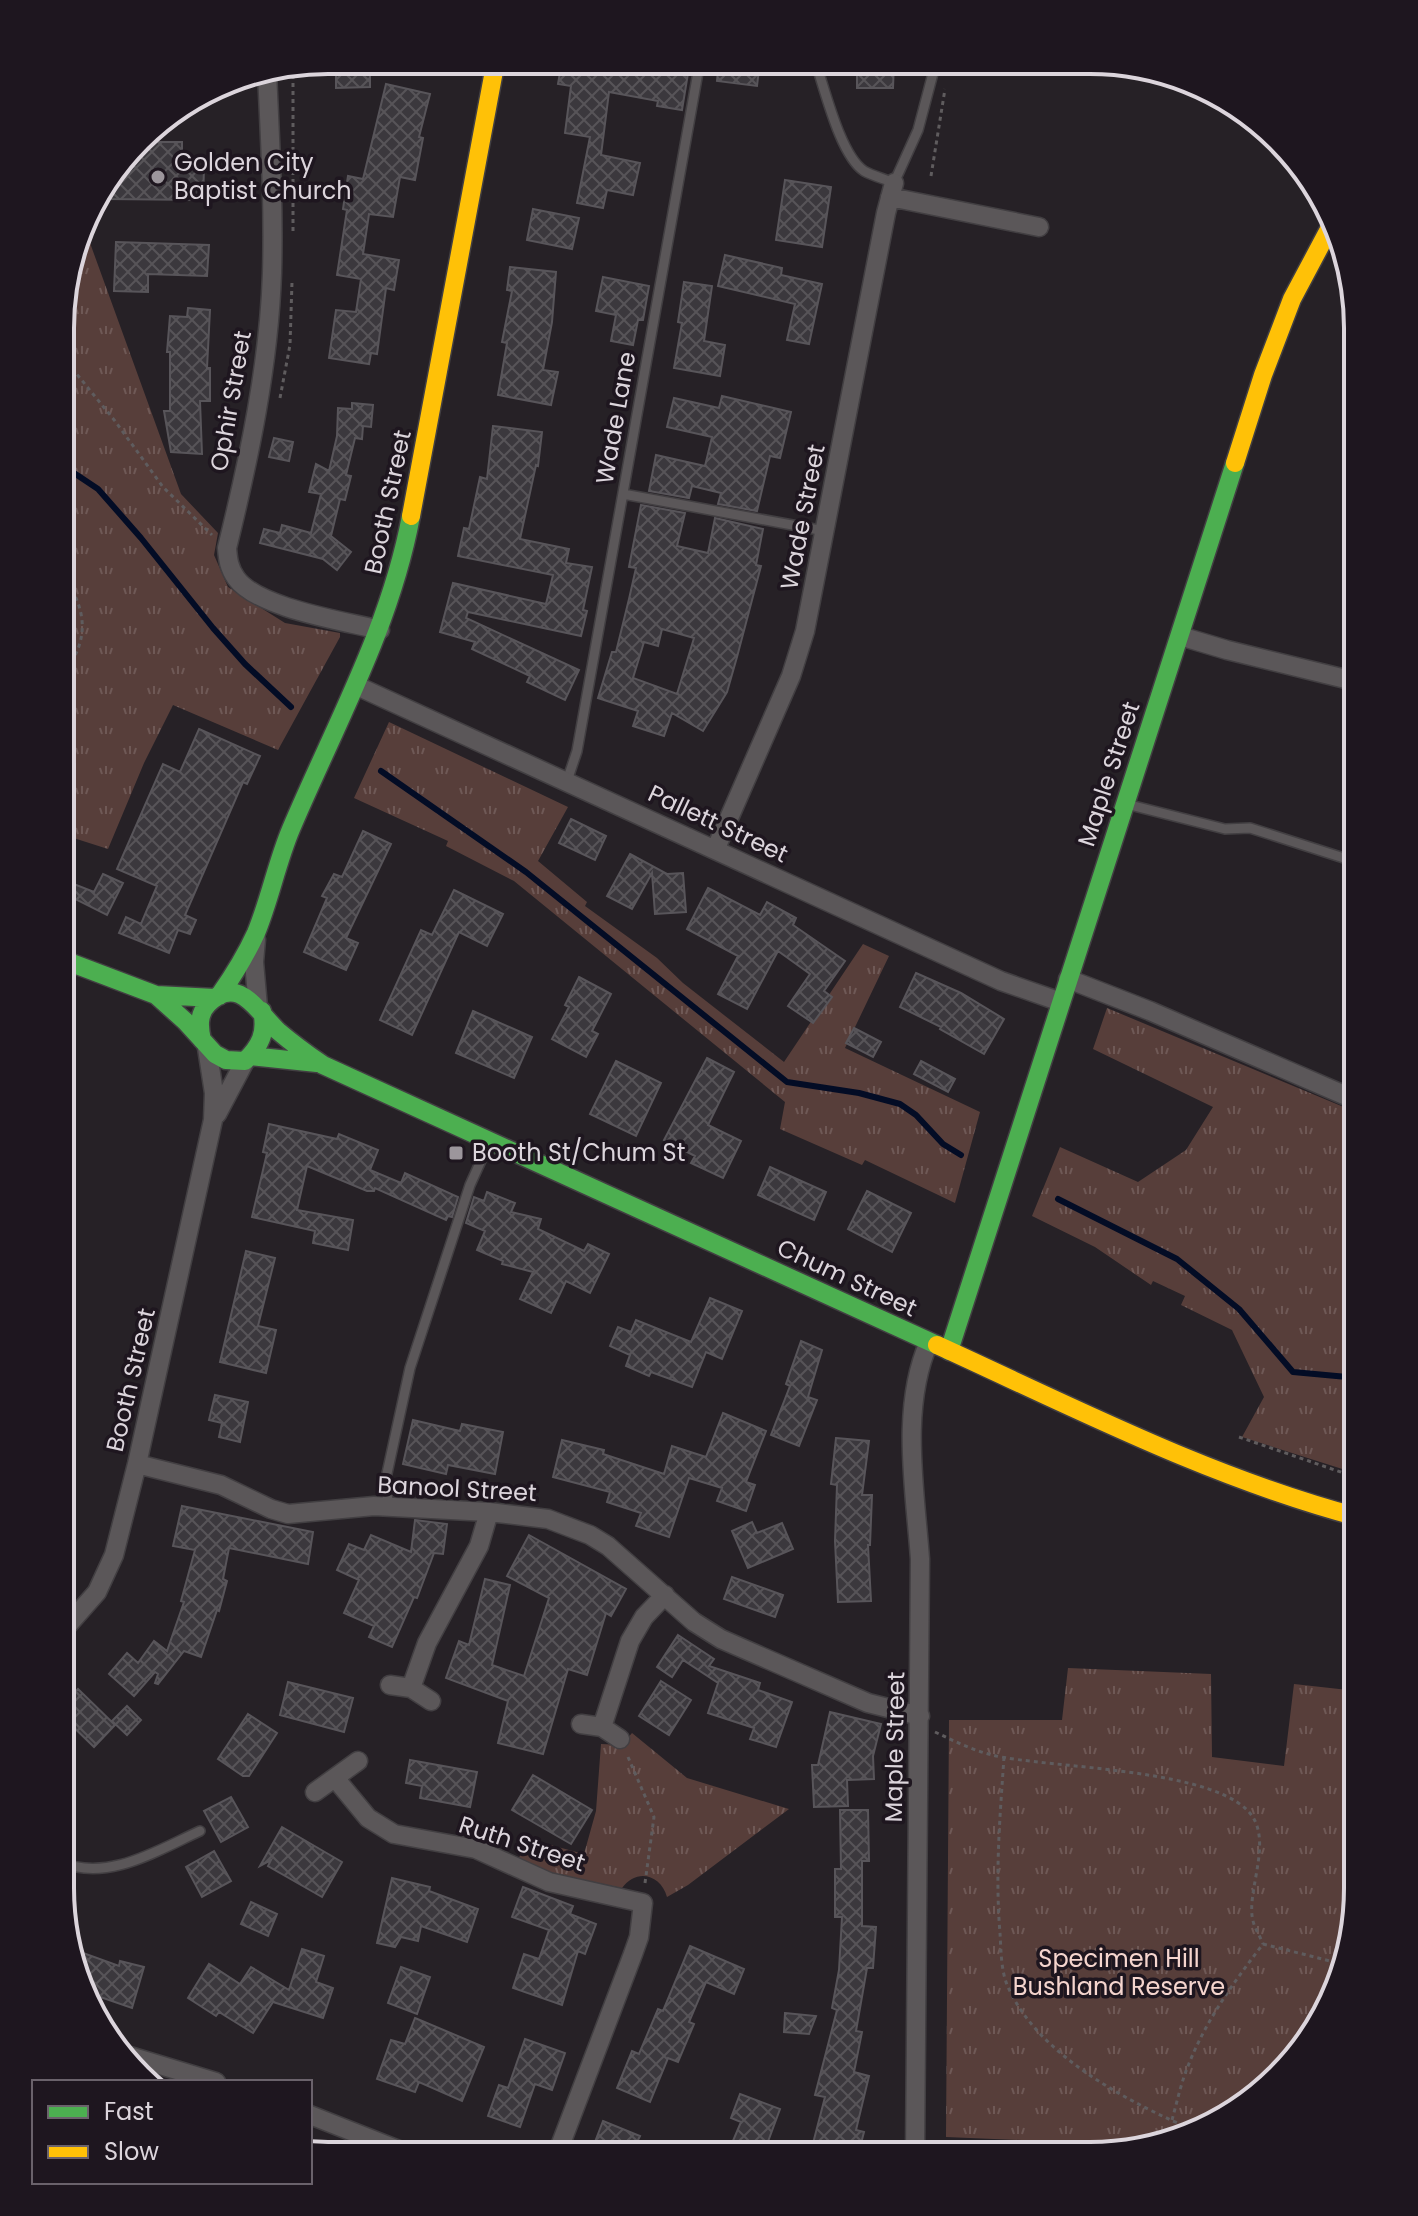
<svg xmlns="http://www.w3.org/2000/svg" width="1418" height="2216" font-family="Poppins,sans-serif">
  <defs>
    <pattern id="grass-tufts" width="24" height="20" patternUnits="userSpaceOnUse" patternTransform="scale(2)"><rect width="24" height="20" fill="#573e3a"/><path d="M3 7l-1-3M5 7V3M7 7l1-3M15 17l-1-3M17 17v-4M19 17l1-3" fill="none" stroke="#6f5956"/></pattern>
    <pattern id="building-cross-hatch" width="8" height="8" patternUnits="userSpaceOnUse" patternTransform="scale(2)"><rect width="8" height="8" fill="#3b383d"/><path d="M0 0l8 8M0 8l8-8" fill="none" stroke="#575458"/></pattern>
  </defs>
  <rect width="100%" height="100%" fill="#262126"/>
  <path fill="url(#grass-tufts)" d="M77 243H90L181 494 218 533 214 555 228 587 285 623 340 633V637L278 750 173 705 144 763 108 849 61 834 62 293Z
    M389 722 568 807 538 861 587 902 585 906 657 958 683 983 784 1062 863 944 889 956 845 1048 980 1112 955 1203 865 1160 862 1165 780 1129 785 1102 514 881 446 846 448 841 354 798Z
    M1107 1008 1358 1113V1474L1242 1437 1264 1397 1232 1330 1181 1305 1185 1296 1153 1281 1151 1285 1095 1247 1032 1216 1060 1147 1138 1182 1186 1150 1213 1107 1093 1049Z
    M1068 1668 1211 1674 1212 1757 1284 1766 1294 1684 1357 1691V1906L1313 2037 1254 2100 1193 2135 1143 2145 946 2137 949 1720H1062Z
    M632 1733 687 1778 789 1809 688 1885 667 1897C661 1874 636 1868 622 1888L550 1873 519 1858 528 1835 539 1842 584 1854 596 1811 601 1744 622 1745Z"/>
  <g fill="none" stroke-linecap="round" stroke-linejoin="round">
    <path stroke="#030c25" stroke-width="6" d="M62 465 98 489 141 538 213 628 245 664 291 707
      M381 771 526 872 787 1082 859 1093 900 1104 916 1115 943 1144 961 1155
      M1058 1199 1177 1259 1239 1309 1293 1372 1358 1378"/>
  </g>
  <path fill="url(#building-cross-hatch)" stroke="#58555a" stroke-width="2" fill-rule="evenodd" d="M342 60H370V87L336 88V71H342Z
    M562 61H690L682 110 657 106 658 101 609 92 601 155 640 163 633 195 607 190 603 208 577 203 590 137 565 133 571 86 558 84Z
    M719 61H760L757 86 717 81Z
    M846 62H894L893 88H857V74Z
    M386 84 430 94 419 137 423 138 415 180 400 177 393 217 369 214 363 254 399 260 394 290 386 288 377 354 371 353 369 364 329 358 336 310 356 312 361 279 337 275 347 210 343 209 348 176 363 179Z
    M139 142H182V168H204L203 200 106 199V186Z
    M785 180 831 187 822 247 776 240Z
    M533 209 579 218 572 249 527 240Z
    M116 242 209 245 207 276 148 274V292L114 291Z
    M725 255 782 268 781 275 822 284 809 344 787 340 795 304 718 286Z
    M510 267 556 272 552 322 543 370 558 372 551 405 498 395 507 343 502 342 512 291 507 290Z
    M603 277 649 286 643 320H638L633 345 611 341 616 315 596 311Z
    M684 282 712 286 704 341 725 345 720 376 674 368 682 323 678 322Z
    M188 308 210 310 207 368H210V401H200L202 454 171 452 164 411H170V352H167L170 316 187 317Z
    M722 396 791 412 780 458 770 456 757 511 718 504 721 493 692 486 689 498 649 491 656 455 705 466 712 437 667 427 674 398 719 408Z
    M352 403 373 405 371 427 363 426 362 439 355 438 346 475 351 476 345 500 340 499 331 536 351 552 337 570 323 559 260 543 264 529 280 533 282 525 311 533 321 494 309 492 316 464 329 471 337 436 338 408 352 409Z
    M493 426 542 432 538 466 536 465 520 539 569 549 566 563 592 567 583 610 587 611 581 636 468 612 466 618 579 670 565 700 527 682 530 676 472 649 475 642 440 632 453 583 546 604 553 575 458 556 464 528 469 529 480 477 487 479Z
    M274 438 293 442 289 461 269 457Z
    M641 505 685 513 677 546 708 553 715 518 763 529 756 565 761 566 737 657 727 692 703 731 672 713 664 736 633 726 638 711 598 698 612 652H616L629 599 636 568 629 567ZM662 629 694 638 677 694 633 678 644 642 658 646Z
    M199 729 260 756 247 784 243 782 185 915 196 920 190 934 178 930 169 953 119 933 126 917 141 924 157 886 117 869 163 764 180 772Z
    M571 819 606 836 595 860 559 843Z
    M363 831 391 844 346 938 358 943 346 970 304 952 327 898 322 896 334 874 342 877Z
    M630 854 667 874 683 873 686 912 655 914 652 873 632 909 607 896Z
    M103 874 123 883 107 915 61 892V879L94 892Z
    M708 888 760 915 767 902 796 918 793 925 845 961 824 991 832 997 813 1023 788 1006 810 974 778 951 747 1009 718 994 738 956 687 929Z
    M454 890 503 914 487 946 459 932 412 1035 380 1020 421 930 432 935Z
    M916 973 961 993 1004 1019 984 1054 940 1029 941 1027 900 1007Z
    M579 977 611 994 592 1031 598 1034 586 1057 552 1039 569 1007 565 1005Z
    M473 1011 532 1037 514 1078 456 1053Z
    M854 1028 881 1042 873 1057 846 1043Z
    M707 1058 734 1072 708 1125 741 1141 723 1178 691 1163 695 1156 664 1140Z
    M616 1061 661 1083 636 1136 590 1114Z
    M921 1061 955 1079 948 1092 914 1074Z
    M269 1124 337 1139 339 1134 378 1150 370 1170 401 1183 405 1173 458 1197 452 1217 448 1216 446 1220 375 1188 374 1191H367L307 1166 297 1210 353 1220 348 1250 313 1243 315 1231 252 1217 267 1153 263 1152Z
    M770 1167 826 1192 814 1220 758 1195Z
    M867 1191 911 1213 892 1252 848 1229Z
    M487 1192 515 1203 511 1212 541 1219 538 1229 584 1251 588 1244 609 1254 590 1293 566 1281 551 1313 520 1299 533 1272 502 1264 503 1261 477 1250 485 1231 466 1223 474 1197 484 1201Z
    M246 1251 275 1258 258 1326 276 1330 266 1373 220 1362Z
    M710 1298 742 1311 722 1359 706 1352 692 1387 651 1372 649 1376 626 1366 630 1355 610 1346 618 1327 631 1332 636 1320 691 1342Z
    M801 1341 822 1350 808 1397 817 1400 799 1446 771 1435 790 1386 786 1384Z
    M215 1395 248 1402 240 1442 219 1437 222 1423 209 1420Z
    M723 1413 766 1431 746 1482 755 1485 746 1511 717 1501 722 1488 689 1478 669 1537 636 1526 641 1513 607 1502 610 1492 553 1477 562 1440 604 1450 603 1454 664 1474 672 1446 706 1457Z
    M413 1420 460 1431 462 1424 503 1432 495 1474 448 1465 446 1474 403 1464Z
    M836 1438 869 1441 862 1495H872L870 1545H868L871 1601 838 1602 835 1541 837 1485 831 1484Z
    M182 1506 313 1532 308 1564 229 1548 223 1579 227 1581 219 1611 217 1610 201 1657 184 1651 158 1684 155 1683 158 1674 155 1672 134 1696 109 1674 127 1653 138 1663 154 1641 167 1651 184 1602 181 1601 195 1550 173 1546Z
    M415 1520 447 1524 443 1554 434 1553 417 1598 414 1597 392 1647 369 1637 374 1626 344 1613 359 1580 337 1570 349 1544 364 1550 371 1535 411 1552Z
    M752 1522 757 1533 782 1523 793 1549 748 1568 732 1531Z
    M529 1535 626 1589 611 1616 606 1613 587 1675 568 1669 543 1754 498 1743 508 1701 446 1678 459 1641 469 1645 485 1579 510 1585 492 1665 524 1676 549 1598 507 1576Z
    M732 1577 783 1595 775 1617 724 1599Z
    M678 1635 714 1659 709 1666 760 1683 758 1690 792 1702 776 1747 750 1739 754 1728 708 1713 718 1683 683 1660 672 1677 657 1667Z
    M661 1681 691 1700 669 1735 639 1716Z
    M288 1682 353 1698 344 1732 280 1715Z
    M78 1689 115 1725 94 1747 60 1714V1707Z
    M127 1706 141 1720 127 1735 112 1721Z
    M830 1712 881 1724 873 1756 874 1779 847 1780 848 1806 814 1807 812 1765H818Z
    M248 1714 277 1733 249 1776H243L218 1759Z
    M410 1760 477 1772 470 1807 420 1798 422 1786 406 1783Z
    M533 1775 592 1810 571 1844 512 1810Z
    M231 1797 248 1827 221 1842 204 1811Z
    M840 1810H868L869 1861H862V1926L876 1927 873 1968H867L856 2031 862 2032 854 2072 869 2076 856 2130 864 2132 858 2155H810L825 2097 815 2095 837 2010 832 2008 839 1970 842 1917H835V1869H841Z
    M282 1827 342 1862 322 1897 268 1866 271 1860 260 1866Z
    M214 1851 231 1881 202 1897 186 1867Z
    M392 1878 430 1887 429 1891 478 1909 467 1942 421 1926 418 1941 401 1937 395 1947 377 1943Z
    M523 1887 573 1906 570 1914 596 1924 585 1954 578 1951 562 2005 513 1988 524 1954 539 1959 549 1930 512 1917Z
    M251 1902 277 1914 268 1936 241 1924Z
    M690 1946 744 1969 734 1994 706 1982 689 2022 694 2024 678 2062 668 2058 650 2102 617 2088 632 2051 639 2054 658 2009 663 2011Z
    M72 1949 119 1966 120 1961 144 1967 132 2008 80 1990Z
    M302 1949 324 1956 316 1982 333 1988 323 2018 273 2002 253 2033 219 2012 216 2016 188 1998 209 1964 240 1984 251 1967 289 1990Z
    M401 1967 430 1977 417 2014 388 2003Z
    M785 2013 816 2016 809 2034 784 2032Z
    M415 2018 484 2047 462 2101 419 2082 415 2092 377 2079 391 2040 405 2044Z
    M525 2039 565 2053 552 2090 535 2084 520 2127 488 2116 499 2085 508 2088Z
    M740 2094 780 2109 763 2155H727L741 2122 731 2118Z
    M603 2121 640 2136 637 2142 666 2155H590Z"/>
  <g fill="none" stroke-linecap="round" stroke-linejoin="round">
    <g stroke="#423f42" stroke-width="12">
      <path id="lane" d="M815 61C825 89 840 155 864 171 873 176 885 179 894 183L918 130 936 62
        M623 494 825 531
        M567 781 577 751 700 61
        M1126 804 1225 829 1250 828 1350 860
        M390 1507 385 1488 386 1478 410 1368 470 1185 489 1143
        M60 1862C108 1882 156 1851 200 1831"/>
    </g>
    <g stroke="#423f42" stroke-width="21">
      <path id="street" d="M267 72C270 139 274 206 272 273 269 365 249 459 227 548 228 560 229 568 236 578 257 608 344 621 380 630
        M890 197 1039 227
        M1180 636 1227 650 1358 682
        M357 686 1001 981 1061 1002
        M716 848 791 676 805 631 886 213 894 183
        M256 939 254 962 258 1007
        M1068 979 1150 1011 1358 1101
        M217 1114 245 1061
        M137 1464 221 1485 271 1509 288 1514 374 1506 489 1512 548 1519 590 1535 608 1546 694 1622 721 1639 868 1703 920 1716
        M60 1634 97 1592 114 1555 137 1464 213 1120 214 1093 207 1048
        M390 1685 411 1688 431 1701
        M411 1688 427 1643 479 1546 489 1512
        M581 1724 602 1727 620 1739
        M602 1727 630 1641 644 1617 665 1595
        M335 1778 368 1818 394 1834 476 1849 549 1882 643 1903 639 1937 633 1954 557 2154
        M315 1792 358 1761
        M130 2056 216 2082
        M310 2115 409 2154
        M915 2156 920 1559C915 1489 900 1408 929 1342"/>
    </g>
    <g stroke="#423f42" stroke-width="21">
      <path id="fast" d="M61 959 156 995 215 998
        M156 995 185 1021 215 1054 226 1060 245 1061C260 1046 267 1033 262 1011
        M219 996C233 976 246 955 256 933 270 899 277 862 291 829 335 725 390 628 411 516
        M202 1040C199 1027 198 1014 208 1004 238 973 257 1011 278 1031 292 1043 307 1054 323 1065L937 1345
        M250 1056 317 1063
        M949 1351 1235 463"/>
    </g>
    <g stroke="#423f42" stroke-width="21">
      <path id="slow" d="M1235 463 1263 375 1292 299 1334 220
        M411 516 496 60
        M937 1345C1075 1408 1211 1478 1358 1517"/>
    </g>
    <path stroke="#5f5c5e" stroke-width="3" stroke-dasharray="4 4" stroke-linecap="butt" d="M931 176 945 89
      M293 231V67
      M62 356 115 421 163 487 212 535
      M280 398 290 345 292 282
      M62 675C91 640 87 609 62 574
      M1239 1437 1358 1478
      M935 1732C954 1741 972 1750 992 1755 1048 1769 1225 1767 1254 1819 1270 1848 1246 1894 1253 1921 1255 1929 1260 1936 1263 1944
      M628 1757 654 1817 645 1883
      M1004 1757C1000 1816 995 1874 1000 1933 1001 1950 1001 1972 1008 1987 1039 2057 1132 2104 1198 2132
      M1263 1944 1338 1963
      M1172 2120C1177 2102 1181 2083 1188 2066 1206 2020 1234 1982 1263 1944"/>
    <use href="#lane" stroke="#5b5759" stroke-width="9"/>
    <use href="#street" stroke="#5b5759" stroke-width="18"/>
    <use href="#fast" stroke="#4caf50" stroke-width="18"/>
    <use href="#slow" stroke="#ffc107" stroke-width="18"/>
  </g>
  <g fill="#9c969c" stroke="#1e161f" stroke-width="3">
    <circle cx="158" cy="177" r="8"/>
    <rect x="448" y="1145" width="16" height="16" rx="4"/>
  </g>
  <g text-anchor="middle" stroke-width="7" stroke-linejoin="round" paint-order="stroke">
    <g font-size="24" fill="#dcd5dc" stroke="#1e161f" text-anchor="start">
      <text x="174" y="171">Golden City<tspan x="174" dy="28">Baptist Church</tspan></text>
      <text x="472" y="1161">Booth St/Chum St</text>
    </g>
    <g font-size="24" fill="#dcd5dc" stroke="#1e161f">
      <text transform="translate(231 401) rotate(-80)" y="8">Ophir Street</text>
      <text transform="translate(616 418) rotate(-80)" y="8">Wade Lane</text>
      <text transform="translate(388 502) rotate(-78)" y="8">Booth Street</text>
      <text transform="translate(803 517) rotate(-79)" y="8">Wade Street</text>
      <text transform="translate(1109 774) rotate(-72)" y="8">Maple Street</text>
      <text transform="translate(718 824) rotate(25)" y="8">Pallett Street</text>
      <text transform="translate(847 1278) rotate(25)" y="8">Chum Street</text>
      <text transform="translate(131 1380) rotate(-77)" y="8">Booth Street</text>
      <text transform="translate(457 1489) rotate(3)" y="8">Banool Street</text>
      <text transform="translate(895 1747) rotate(-89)" y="8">Maple Street</text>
      <text transform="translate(522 1844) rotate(18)" y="8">Ruth Street</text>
    </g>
    <g font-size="24" fill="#f5d5ce" stroke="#1e161f">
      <text x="1119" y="1967">Specimen Hill<tspan x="1119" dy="28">Bushland Reserve</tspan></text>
    </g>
  </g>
  <path d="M0 0H1418V2216H0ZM328 74H1090A254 254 0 0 1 1344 328V1888A254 254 0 0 1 1090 2142H328A254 254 0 0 1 74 1888V328A254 254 0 0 1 328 74Z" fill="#1e161f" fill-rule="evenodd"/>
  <path fill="none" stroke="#dcd5dc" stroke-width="4" d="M328 74H1090A254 254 0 0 1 1344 328V1888A254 254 0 0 1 1090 2142H328A254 254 0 0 1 74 1888V328A254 254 0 0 1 328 74Z"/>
  <rect x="32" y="2080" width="280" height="104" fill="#1e161f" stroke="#6a626b" stroke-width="2"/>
  <rect x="48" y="2106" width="40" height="12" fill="#4caf50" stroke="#6a626b" stroke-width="2"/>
  <text x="104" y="2120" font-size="24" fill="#dcd5dc">Fast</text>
  <rect x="48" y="2146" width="40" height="12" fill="#ffc107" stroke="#6a626b" stroke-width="2"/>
  <text x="104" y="2160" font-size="24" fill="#dcd5dc">Slow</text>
</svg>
